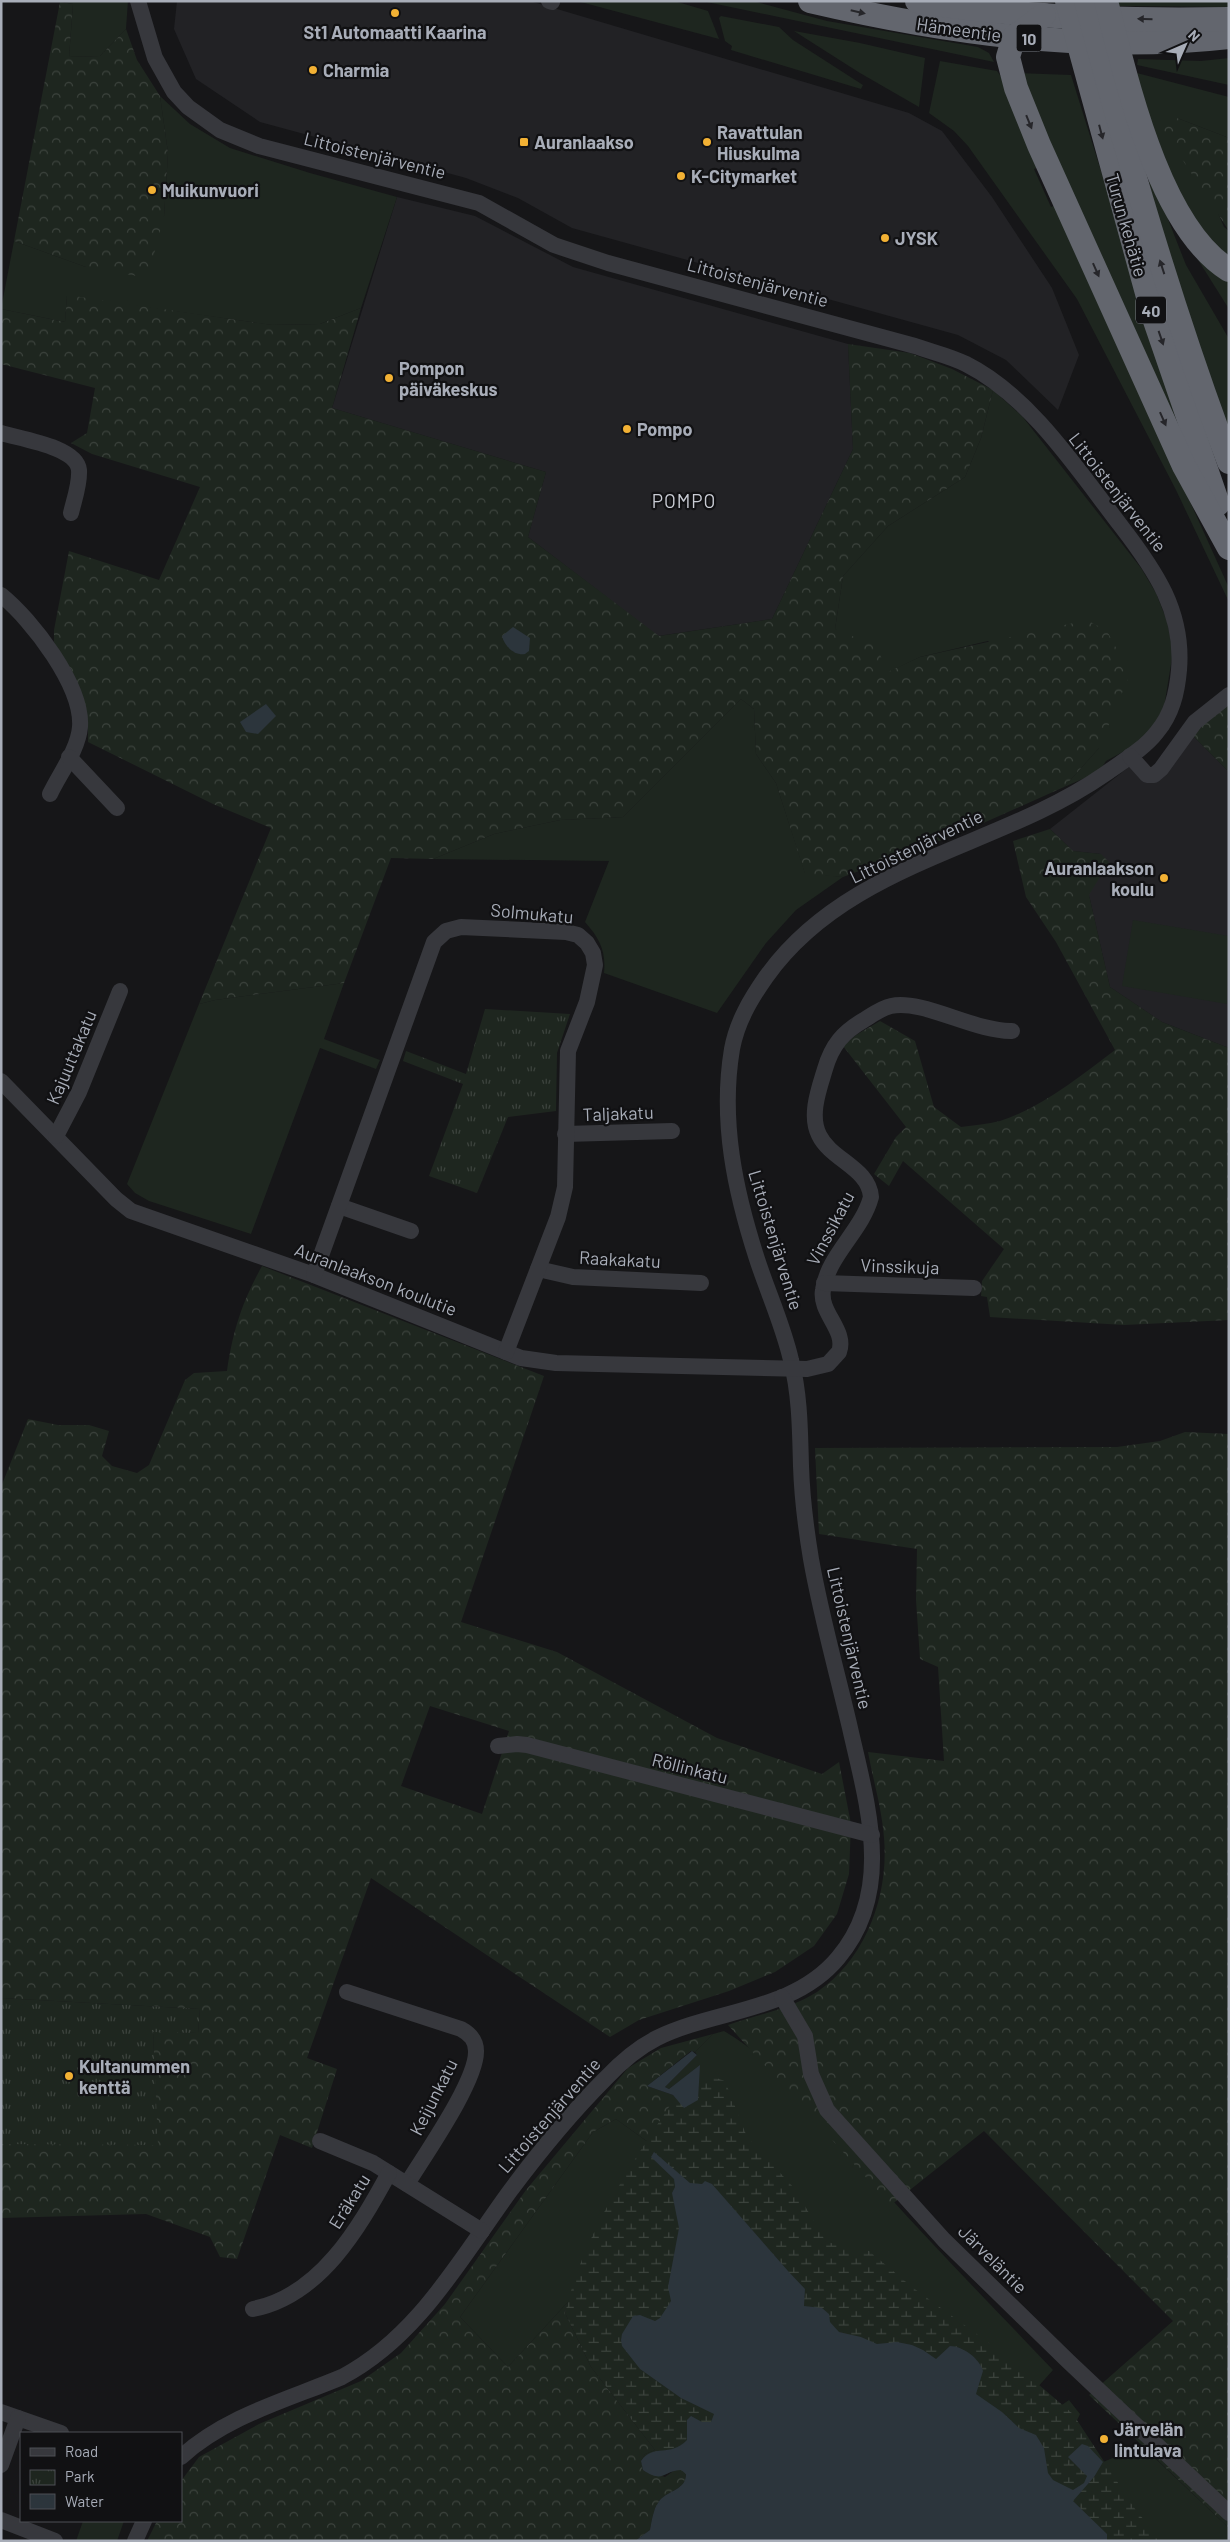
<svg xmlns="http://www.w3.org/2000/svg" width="1230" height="2542" font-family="Barlow,sans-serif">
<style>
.built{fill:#222225}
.green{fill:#1e261f}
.forest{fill:url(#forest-crowns);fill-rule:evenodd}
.wetland{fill:url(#wetland-marsh)}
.park{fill:url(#park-tufts)}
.water{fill:#2c353c}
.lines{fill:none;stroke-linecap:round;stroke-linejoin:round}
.minor{stroke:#37383d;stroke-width:16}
.highway{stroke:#63666e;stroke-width:24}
.oneway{fill:#26262a}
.poi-dot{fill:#f2b134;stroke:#111113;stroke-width:2}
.labels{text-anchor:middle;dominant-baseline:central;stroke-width:4.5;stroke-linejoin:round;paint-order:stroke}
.shield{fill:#111113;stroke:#7b7e86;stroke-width:1}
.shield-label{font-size:16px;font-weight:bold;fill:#a8adb8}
.street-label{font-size:18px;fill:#a8adb8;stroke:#111113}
.poi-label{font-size:18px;font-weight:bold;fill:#a8adb8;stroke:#111113;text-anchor:start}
.neighbourhood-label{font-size:19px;letter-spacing:1px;fill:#c9ccd4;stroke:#111113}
</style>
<defs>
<pattern id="forest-crowns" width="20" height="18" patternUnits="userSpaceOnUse" patternTransform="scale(1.25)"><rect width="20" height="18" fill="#1e261f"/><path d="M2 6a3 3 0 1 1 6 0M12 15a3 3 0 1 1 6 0" fill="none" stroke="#3c433d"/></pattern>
<pattern id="wetland-marsh" width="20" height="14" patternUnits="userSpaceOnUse" patternTransform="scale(1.25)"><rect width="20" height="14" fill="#1e261f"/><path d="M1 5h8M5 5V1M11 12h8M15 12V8" fill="none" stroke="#3c433d"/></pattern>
<pattern id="park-tufts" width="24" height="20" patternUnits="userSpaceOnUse" patternTransform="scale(1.25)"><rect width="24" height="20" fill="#1e261f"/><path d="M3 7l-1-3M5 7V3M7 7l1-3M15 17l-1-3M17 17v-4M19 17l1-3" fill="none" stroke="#3c433d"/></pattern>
</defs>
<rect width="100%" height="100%" fill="#161618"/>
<g class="built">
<path d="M 177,1 L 530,1 L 909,113 L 942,131 L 992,197 L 1052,288 L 1079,355 L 1058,410 L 1006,360 L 958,335 L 572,228 L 518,198 L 466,178 L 260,122 L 196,79 L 174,29 Z"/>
<path d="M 397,197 L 475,216 L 573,267 L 848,344 L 853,449 L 772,619 L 658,636 L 528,537 L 546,472 L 332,408 Z"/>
<path d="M 1193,736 L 1229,772 L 1229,1048 L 1162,1022 L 1110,987 L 1089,895 L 1101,854 L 1073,851 L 1050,829 L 1130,766 L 1146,781 Z"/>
</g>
<g class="green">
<path d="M 128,1 L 126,29 L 100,56 L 69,57 L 73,4 L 60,1 Z"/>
<path d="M 577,1 L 674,1 L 708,11 L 719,39 Z"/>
<path d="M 702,1 L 753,1 L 827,21 L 978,47 L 989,53 L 994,62 Z"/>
<path d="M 1115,1 L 1229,1 L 1229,7 L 1116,6 Z"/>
<path d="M 721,16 L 779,27 L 793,40 L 863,85 L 861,89 L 731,50 L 732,46 L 725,41 L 719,18 Z"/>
<path d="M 794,31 L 860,43 L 925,58 L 919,107 L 860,73 Z"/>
<path d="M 1229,58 L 1229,85 L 1137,65 L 1138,59 L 1201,61 Z"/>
<path d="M 940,61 L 997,71 L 1007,85 L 1039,167 L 1034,169 L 1051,207 L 1056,205 L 1229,588 L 1229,602 L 1176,490 L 1077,299 L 968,146 L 954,131 L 929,113 Z"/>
<path d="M 1133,72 L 1229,97 L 1229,138 L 1177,118 L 1224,227 L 1229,231 L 1229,260 C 1221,253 1213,246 1206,238 C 1171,196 1152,124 1133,72 Z"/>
<path d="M 1017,73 L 1071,75 L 1193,465 Z"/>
<path d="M 160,96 L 190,124 L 230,148 L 310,173 L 397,197 L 361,308 L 320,324 L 272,325 L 67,296 L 65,322 L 1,309 L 14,241 L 86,267 L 164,216 L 168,153 Z"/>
<path d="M 1151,176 L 1186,265 L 1229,339 L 1229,434 L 1162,234 L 1148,178 Z"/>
<path d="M 1190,247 L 1229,277 L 1229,309 Z"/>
<path d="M 993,390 L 1022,416 L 1141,568 L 1156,593 L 1167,621 L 1173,652 L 1164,707 L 1150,732 L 1130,748 L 1106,761 L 1099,772 L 1064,787 L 1099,748 L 988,641 L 920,657 L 887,673 L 835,629 L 843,576 L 888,526 L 965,477 L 981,438 Z"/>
<path d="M 741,699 L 754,709 L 756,754 L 776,783 L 805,873 L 843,877 L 796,910 L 766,943 L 717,1013 L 604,973 C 606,951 600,939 585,922 L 609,861 L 433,859 L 494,834 L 560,820 L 623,817 Z"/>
<path d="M 1133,920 L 1229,936 L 1227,1004 L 1122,986 Z"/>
<path d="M 344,983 L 324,1039 L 380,1060 L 376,1069 L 320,1048 L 251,1234 L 149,1201 L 135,1193 L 127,1184 L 199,1004 L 215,1000 Z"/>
<path d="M 724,2031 C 789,2069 835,2137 884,2191 C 939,2252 997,2311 1053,2370 L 1036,2389 L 1056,2409 L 1069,2400 L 1080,2414 L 1056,2466 L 947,2349 L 687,2120 L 700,2066 L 669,2089 L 665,2087 L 697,2055 L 695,2052 L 713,2034 Z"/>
<path d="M 616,2119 L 648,2142 L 580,2289 L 508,2367 L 460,2317 L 593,2132 Z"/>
<path d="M 1142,2446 L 1229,2528 L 1229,2541 L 1107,2541 L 1103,2462 Z"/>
<path d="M 83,2521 L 124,2521 L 117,2541 L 76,2541 Z"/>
</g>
<g class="forest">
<path d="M 60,2 L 73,4 L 69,57 L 100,56 L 126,29 L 137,60 L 160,96 L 168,153 L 164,216 L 148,278 L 86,267 L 14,241 Z"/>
<path d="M 1169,118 L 1177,118 L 1229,138 L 1229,231 L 1165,133 L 1163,124 Z"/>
<path d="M 67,295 L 272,325 L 320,324 L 361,308 L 332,408 L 546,472 L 528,537 L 659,636 L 772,619 L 853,449 L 848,344 L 910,353 L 952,369 L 993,390 L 981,438 L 965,477 L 888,526 L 843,576 L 835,629 L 876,646 L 888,672 L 920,657 L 1087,620 L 1107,631 L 1130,674 L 1099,748 L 1064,787 L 961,833 L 843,877 L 805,874 L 776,783 L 756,754 L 754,709 L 741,699 L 623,817 L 560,820 L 494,834 L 433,859 L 391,858 L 344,983 L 215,1000 L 199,1004 L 271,828 L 213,804 L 88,742 L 88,725 L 54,642 L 54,630 L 69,551 L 159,580 L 200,487 L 92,454 L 71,443 L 87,433 L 95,388 L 1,364 L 1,309 L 65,322 Z"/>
<path d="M 1229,704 L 1229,772 L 1193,736 L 1203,725 Z"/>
<path d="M 1050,829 L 1073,851 L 1101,854 L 1109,862 L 1089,895 L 1110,987 L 1162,1022 L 1229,1048 L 1229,1320 L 1124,1325 L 990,1317 L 987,1297 L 981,1296 L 982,1281 L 1004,1249 L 903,1161 L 889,1186 L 874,1174 L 896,1137 L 906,1127 L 843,1046 L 856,1035 L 880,1021 L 915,1041 L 934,1107 L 961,1127 C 974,1125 988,1124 1000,1121 C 1043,1107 1079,1077 1115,1050 L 1056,942 L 1026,897 L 1013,841 Z"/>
<path d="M 262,1266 L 544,1376 L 461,1622 L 557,1652 L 717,1738 L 822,1774 L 839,1762 L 851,1824 L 849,1874 L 837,1914 L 814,1946 L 775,1972 L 729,1991 L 639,2020 L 610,2037 L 371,1878 L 307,2058 L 337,2069 L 312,2148 L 280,2135 L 237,2259 L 220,2257 L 210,2237 L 146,2214 L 1,2218 L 1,2144 L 157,2144 L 153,2031 L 198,2033 L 200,2009 L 1,1998 L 1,1487 L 28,1419 L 58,1425 L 89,1425 L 109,1431 L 102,1456 L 112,1466 L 137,1473 L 149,1465 L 185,1380 L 194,1373 L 227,1371 C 233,1330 242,1302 262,1266 ZM 430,1706 L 509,1731 L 482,1814 L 401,1786 Z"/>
<path d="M 1185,1432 L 1229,1434 L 1229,2528 L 1089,2395 L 1173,2321 L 984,2131 L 891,2205 L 728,2025 C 757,2015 792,2008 817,1992 C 866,1959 889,1895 884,1838 C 882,1809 873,1780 868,1752 L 944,1761 L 938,1667 L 920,1659 L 916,1600 L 917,1549 L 819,1534 L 815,1448 L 1117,1447 L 1160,1441 Z"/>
<path d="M 713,2034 L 695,2052 L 691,2051 L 647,2086 L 673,2095 L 679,2101 L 648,2142 L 616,2119 L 593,2132 L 460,2317 L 508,2367 L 568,2302 L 565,2313 L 591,2367 L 655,2450 L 645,2454 L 641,2461 L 643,2470 L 665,2477 L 675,2470 L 681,2470 L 686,2474 C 686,2490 669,2490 660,2500 C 653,2509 652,2520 650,2530 L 635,2541 L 147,2541 L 157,2521 L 181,2521 L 181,2481 L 199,2457 L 259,2424 L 361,2381 L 401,2353 L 445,2304 L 526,2190 L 628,2068 L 661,2048 Z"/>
</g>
<path class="wetland" d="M 693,2070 L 725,2081 L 747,2137 L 795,2189 L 826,2242 L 869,2251 L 912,2287 L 996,2348 L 1073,2414 L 1137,2512 L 1163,2541 L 635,2541 L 650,2530 C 652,2520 653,2509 660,2500 C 669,2490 686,2490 686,2474 L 681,2470 C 662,2471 664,2484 643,2470 L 641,2461 L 645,2454 L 655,2450 L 591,2367 L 565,2313 C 586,2223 644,2147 693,2070 Z"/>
<g class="park">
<path d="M 485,1009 L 570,1014 L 557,1053 L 556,1111 L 508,1117 L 477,1193 L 429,1176 L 463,1084 L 403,1061 L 406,1051 L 466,1074 Z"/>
<path d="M 1,1998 L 200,2009 L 198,2033 L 153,2032 L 158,2145 L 1,2144 Z"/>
</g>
<g class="water">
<path d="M 513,627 L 530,638 L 529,651 L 525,654 C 515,656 504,646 502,636 Z"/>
<path d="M 266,704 L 276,716 L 258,734 L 246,732 L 240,722 Z"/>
<path d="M 692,2051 L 697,2055 L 665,2087 L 669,2089 L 700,2065 L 698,2100 L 684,2108 L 673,2095 L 647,2086 Z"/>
<path d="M 654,2152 L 690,2183 L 702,2184 L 705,2181 L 712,2184 L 788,2271 L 805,2289 L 804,2306 L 822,2308 L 829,2314 L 830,2322 L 839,2332 L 861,2337 L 877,2344 L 897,2342 L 912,2345 L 923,2350 L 936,2359 L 950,2346 C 963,2346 980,2359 983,2371 L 976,2394 L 1002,2412 L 1019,2428 L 1036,2435 L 1044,2448 L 1048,2473 L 1053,2480 L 1073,2490 L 1084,2483 L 1087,2476 L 1068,2457 L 1082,2444 L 1088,2446 L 1103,2462 L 1094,2477 L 1073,2501 L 1107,2534 L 1107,2541 L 635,2541 L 650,2530 C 652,2520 653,2509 660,2500 C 669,2490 686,2490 686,2474 L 681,2470 C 662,2471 664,2484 643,2470 L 641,2461 C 653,2443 670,2458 687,2440 L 687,2420 L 691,2416 L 702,2422 L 711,2422 L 714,2414 L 681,2398 L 640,2369 L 622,2346 L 621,2340 L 622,2334 L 633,2316 L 640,2315 L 655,2321 L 660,2318 L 671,2301 L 668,2287 L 679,2228 L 672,2193 L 675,2187 L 674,2179 L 651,2157 Z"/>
</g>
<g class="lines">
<g class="minor">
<path d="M 138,1 L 155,58 L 174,92 L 188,107 L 220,130 L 259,146 L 479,203 L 554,245 L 608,263 L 915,346 C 932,352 950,356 966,364 C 1030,396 1078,470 1121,526 C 1155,570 1184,612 1179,670 C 1177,693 1172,714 1157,732 C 1144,749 1123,761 1105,774 C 997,849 848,862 766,977 C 750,1000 737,1022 732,1049 C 720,1121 735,1191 757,1259 C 768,1293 783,1325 791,1360 C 800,1395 800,1431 801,1466 C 802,1497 806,1529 811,1559 C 821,1616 837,1672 850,1728 C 867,1804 895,1891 838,1958 C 793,2012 716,2009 657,2038 C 637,2048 620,2063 605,2079 C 571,2113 539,2152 510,2191 C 461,2258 418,2337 342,2377 C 287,2400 226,2416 181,2457"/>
<path d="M 549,1 L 552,2"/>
<path d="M 1,433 C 21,439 77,447 79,470 C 80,484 74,500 71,513"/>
<path d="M 1,595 C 32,620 83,686 80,727 C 78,750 60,773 50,794"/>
<path d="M 1130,756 L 1147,775 L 1154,775 L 1161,769 L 1195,722 L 1229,695"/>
<path d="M 69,757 L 117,808"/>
<path d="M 1,1081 L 116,1199 L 131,1211 L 314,1275 L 521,1358 L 556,1363 L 807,1369 L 828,1364 L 839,1352 C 847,1330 819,1313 823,1290 C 828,1255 862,1231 871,1197 C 869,1168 831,1160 819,1135 C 809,1115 819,1089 825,1069 C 832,1045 843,1032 864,1020 C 872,1015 881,1008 891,1006 C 923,999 975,1032 1012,1031"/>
<path d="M 565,1134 L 672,1131"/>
<path d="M 56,1136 L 79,1092 L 120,991"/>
<path d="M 339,1206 L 411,1231"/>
<path d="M 538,1269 L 573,1277 L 701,1283"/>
<path d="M 314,1275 L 434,942 L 446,931 L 461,927 L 566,932 L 578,935 L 587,943 L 593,953 L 595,965 L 587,1002 L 568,1051 L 565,1187 L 558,1217 L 506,1352"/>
<path d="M 824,1283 L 974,1288"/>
<path d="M 498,1746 L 517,1744 L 527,1745 L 872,1835"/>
<path d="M 347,1992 L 461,2029 C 470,2034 476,2040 476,2051 C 477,2081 424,2156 407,2184"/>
<path d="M 782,1997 L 805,2036 L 811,2074 L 827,2110 L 944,2240 L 1068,2361 L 1229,2513"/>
<path d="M 320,2141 L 373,2163 L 482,2231"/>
<path d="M 253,2309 C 320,2296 359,2228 389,2173"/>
<path d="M 1,2412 L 61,2433"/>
<path d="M 1,2465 L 18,2418"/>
<path d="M 1,2520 L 55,2541"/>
<path d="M 135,2541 L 144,2521"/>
</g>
<g class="highway">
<path d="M 810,1 C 947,33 1088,53 1229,37"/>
<path d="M 917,1 C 1020,18 1125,21 1229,19"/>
<path d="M 1067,1 L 1153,315 L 1218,504"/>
<path d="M 1086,1 C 1127,157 1172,311 1229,462"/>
<path d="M 1106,1 C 1126,77 1158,226 1229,270"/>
<path d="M 1044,15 L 1014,37 L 1008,57 L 1016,88 L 1039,145 L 1184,466 L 1229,548"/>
</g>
</g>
<defs><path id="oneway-solid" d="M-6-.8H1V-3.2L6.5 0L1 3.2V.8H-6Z" transform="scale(1.25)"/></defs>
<g class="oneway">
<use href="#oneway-solid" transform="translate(858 12) rotate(13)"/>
<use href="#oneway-solid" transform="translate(1145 19) rotate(-179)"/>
<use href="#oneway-solid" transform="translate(1029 122) rotate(68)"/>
<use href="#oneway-solid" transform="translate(1101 132) rotate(75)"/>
<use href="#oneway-solid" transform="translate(1162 267) rotate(-108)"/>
<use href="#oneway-solid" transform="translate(1096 270) rotate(66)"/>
<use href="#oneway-solid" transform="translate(1161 338) rotate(71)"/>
<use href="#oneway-solid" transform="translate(1163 419) rotate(66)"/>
</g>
<g class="poi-dot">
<circle cx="395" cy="13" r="5"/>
<circle cx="313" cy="70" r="5"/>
<rect x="519" y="137" width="10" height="10" rx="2.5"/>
<circle cx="707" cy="142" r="5"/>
<circle cx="681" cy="176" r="5"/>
<circle cx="152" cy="190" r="5"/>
<circle cx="885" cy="238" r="5"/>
<circle cx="389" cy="378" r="5"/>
<circle cx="627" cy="429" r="5"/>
<circle cx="1164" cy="878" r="5"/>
<circle cx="69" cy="2076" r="5"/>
<circle cx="1104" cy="2439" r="5"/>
</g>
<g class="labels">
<g class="shield">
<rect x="1016.5" y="24.5" width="25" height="27" rx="4"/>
<rect x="1136" y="296.5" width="30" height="27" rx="4"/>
</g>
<g class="shield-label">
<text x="1029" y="38">10</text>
<text x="1151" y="310">40</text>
</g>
<g class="street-label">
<text transform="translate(959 29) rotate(8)">Hämeentie</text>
<text transform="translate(375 155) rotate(14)">Littoistenjärventie</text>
<text transform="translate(1127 225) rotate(74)">Turun kehätie</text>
<text transform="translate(758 282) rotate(15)">Littoistenjärventie</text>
<text transform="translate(1118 492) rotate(52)">Littoistenjärventie</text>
<text transform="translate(916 846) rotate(-26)">Littoistenjärventie</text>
<text transform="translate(532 913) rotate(5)">Solmukatu</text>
<text transform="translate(71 1057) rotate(-67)">Kajuuttakatu</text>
<text transform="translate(618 1113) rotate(-2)">Taljakatu</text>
<text transform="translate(830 1228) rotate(-62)">Vinssikatu</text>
<text transform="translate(776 1240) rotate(73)">Littoistenjärventie</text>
<text transform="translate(620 1259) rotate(3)">Raakakatu</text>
<text transform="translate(900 1266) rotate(2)">Vinssikuja</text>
<text transform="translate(376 1279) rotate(21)">Auranlaakson koulutie</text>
<text transform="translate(850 1638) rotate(77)">Littoistenjärventie</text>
<text transform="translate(690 1768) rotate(14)">Röllinkatu</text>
<text transform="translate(433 2097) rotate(-63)">Keijunkatu</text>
<text transform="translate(549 2115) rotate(-49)">Littoistenjärventie</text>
<text transform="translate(349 2201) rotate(-58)">Eräkatu</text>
<text transform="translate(993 2259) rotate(45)">Järveläntie</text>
</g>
<g class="poi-label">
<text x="395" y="32" text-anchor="middle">St1 Automaatti Kaarina</text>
<text x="323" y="70">Charmia</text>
<text x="717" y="132">Ravattulan<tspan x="717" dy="21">Hiuskulma</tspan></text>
<text x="534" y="142">Auranlaakso</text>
<text x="691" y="176">K-Citymarket</text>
<text x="162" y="190">Muikunvuori</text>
<text x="895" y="238">JYSK</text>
<text x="399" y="368">Pompon<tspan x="399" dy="21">päiväkeskus</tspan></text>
<text x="637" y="429">Pompo</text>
<text x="1154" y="868" text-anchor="end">Auranlaakson<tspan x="1154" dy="21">koulu</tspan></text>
<text x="79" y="2066">Kultanummen<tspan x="79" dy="21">kenttä</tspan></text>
<text x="1114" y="2429">Järvelän<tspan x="1114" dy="21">lintulava</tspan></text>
</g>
<g class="neighbourhood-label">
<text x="684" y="500">POMPO</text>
</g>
</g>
<rect width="1230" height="2542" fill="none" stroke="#a8adb8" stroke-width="5"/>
<rect x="20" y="2432" width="162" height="90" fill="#111113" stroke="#4d4f55"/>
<rect x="30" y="2448" width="25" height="8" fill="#37383d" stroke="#4d4f55"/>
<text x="65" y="2457" font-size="15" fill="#a8adb8">Road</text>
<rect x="30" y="2470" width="25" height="15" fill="url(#park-tufts)" stroke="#4d4f55"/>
<text x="65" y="2482" font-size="15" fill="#a8adb8">Park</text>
<rect x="30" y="2494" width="25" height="15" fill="#2c353c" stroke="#4d4f55"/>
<text x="65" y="2507" font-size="15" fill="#a8adb8">Water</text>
<g transform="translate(1185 45) rotate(45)" stroke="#111113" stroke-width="4" paint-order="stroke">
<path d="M0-4L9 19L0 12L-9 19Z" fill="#a8adb8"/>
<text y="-8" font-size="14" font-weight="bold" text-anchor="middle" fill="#a8adb8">N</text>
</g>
</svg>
